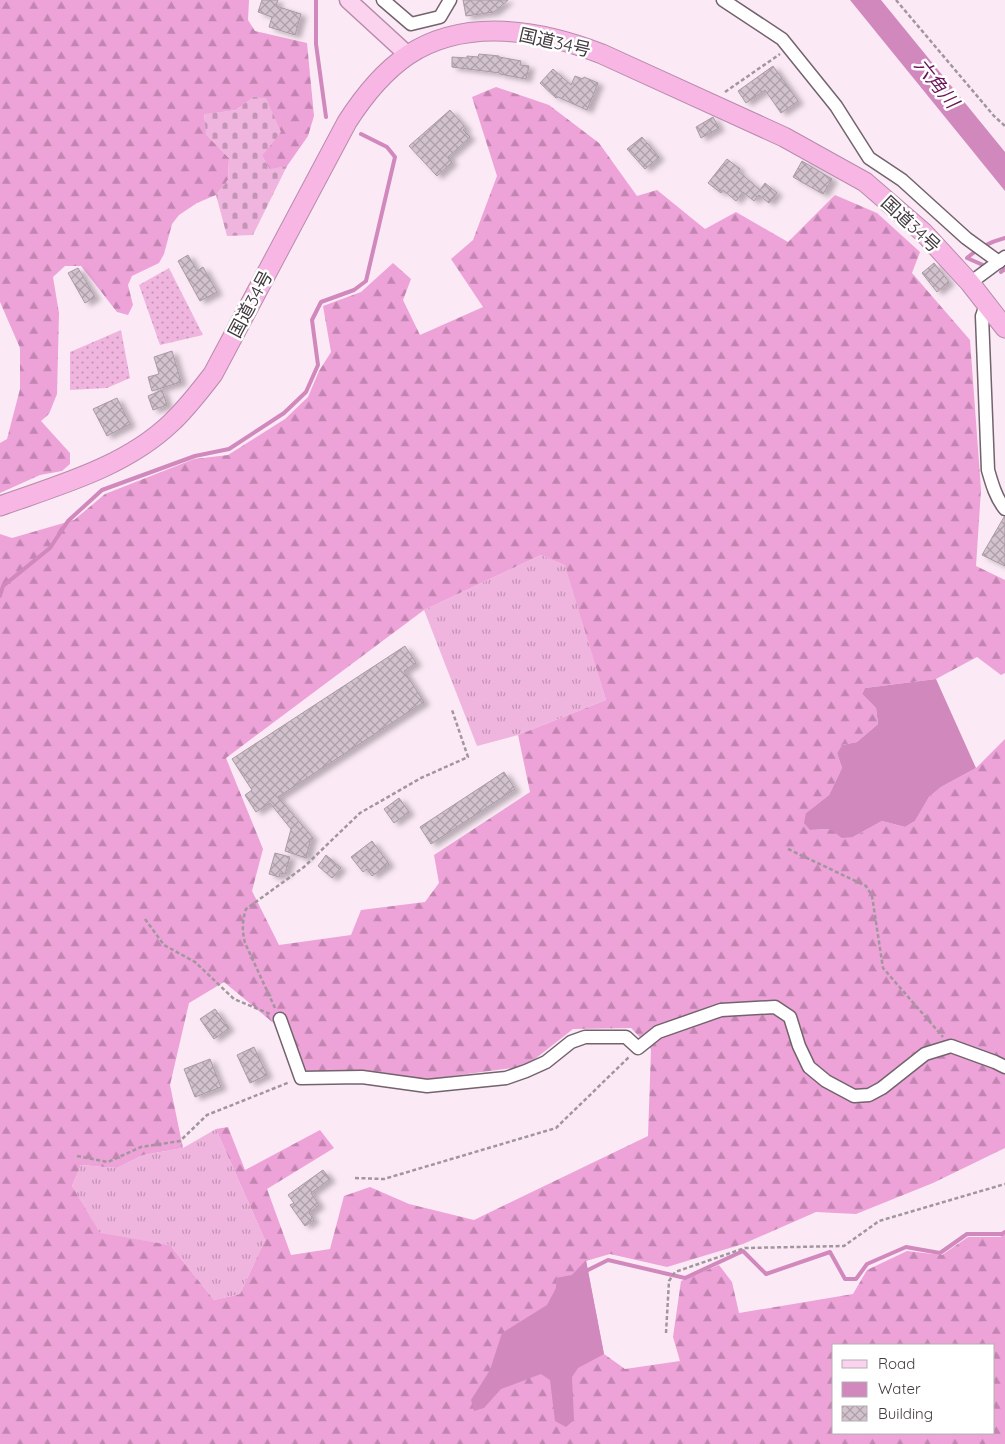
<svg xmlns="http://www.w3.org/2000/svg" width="1005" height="1444" font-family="Quicksand,'Noto Sans JP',sans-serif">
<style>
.grass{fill:url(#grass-tufts)}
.forest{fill:url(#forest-firs);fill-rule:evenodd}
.cemetery{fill:url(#cemetery-stones)}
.garden{fill:url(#garden-dots)}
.water{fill:#d188bd}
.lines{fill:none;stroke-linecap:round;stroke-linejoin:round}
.stream{stroke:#d188bd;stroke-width:4}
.building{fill:url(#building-cross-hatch);stroke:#a99aa4;filter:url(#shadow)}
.minor-casing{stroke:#72636d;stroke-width:15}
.major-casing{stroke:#b88bab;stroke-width:19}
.highway-casing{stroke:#b88bab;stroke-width:21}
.path{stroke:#a2969e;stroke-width:2.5;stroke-dasharray:4 2.5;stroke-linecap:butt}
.minor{stroke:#fff;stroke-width:12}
.major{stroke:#fbd3ef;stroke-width:16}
.highway{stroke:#f8b6e5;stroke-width:19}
.labels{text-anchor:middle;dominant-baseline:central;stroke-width:5;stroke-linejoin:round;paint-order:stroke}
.street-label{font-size:18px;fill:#413a3f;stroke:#fff}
.water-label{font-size:19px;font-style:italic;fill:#6a1359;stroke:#fff}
</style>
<defs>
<pattern id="grass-tufts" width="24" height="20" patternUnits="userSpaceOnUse" patternTransform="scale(1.25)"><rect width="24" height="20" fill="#efb5de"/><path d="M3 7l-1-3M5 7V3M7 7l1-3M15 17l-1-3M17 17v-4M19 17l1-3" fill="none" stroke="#c394b5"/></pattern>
<pattern id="forest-firs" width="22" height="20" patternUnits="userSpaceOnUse" patternTransform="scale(1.25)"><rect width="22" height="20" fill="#eda2d8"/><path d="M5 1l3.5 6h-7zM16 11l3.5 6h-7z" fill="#c285b1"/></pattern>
<pattern id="cemetery-stones" width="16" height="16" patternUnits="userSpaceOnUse" patternTransform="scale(1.25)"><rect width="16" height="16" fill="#efb5de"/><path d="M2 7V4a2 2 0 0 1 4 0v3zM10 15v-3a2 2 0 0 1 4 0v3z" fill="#c394b5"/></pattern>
<pattern id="garden-dots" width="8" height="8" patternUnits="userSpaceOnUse" patternTransform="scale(1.25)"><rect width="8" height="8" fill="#efb5de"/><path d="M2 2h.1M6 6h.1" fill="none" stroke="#c394b5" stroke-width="1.8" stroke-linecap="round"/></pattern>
<pattern id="building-cross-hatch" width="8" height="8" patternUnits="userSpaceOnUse" patternTransform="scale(1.25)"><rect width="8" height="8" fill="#d2c2cd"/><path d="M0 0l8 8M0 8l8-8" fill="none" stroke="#ac9fa8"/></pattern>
<filter id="shadow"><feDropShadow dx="5.5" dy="3" stdDeviation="2.5" flood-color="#0004"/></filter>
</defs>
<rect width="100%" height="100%" fill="#fbeaf5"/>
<g class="grass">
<path d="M 541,555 L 566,565 L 606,700 L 518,735 L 477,746 L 424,610 Z"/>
<path d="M 216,1129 L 265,1240 L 240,1294 L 214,1300 L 170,1245 L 100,1234 L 72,1186 L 81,1165 L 117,1168 L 143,1155 L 183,1148 Z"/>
</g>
<g class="forest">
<path d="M 0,0 L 249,0 L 248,20 L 255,31 L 307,43 L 314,116 L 308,136 L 287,166 L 270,170 L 262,156 L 253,98 L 236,110 L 204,115 L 207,135 L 229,158 L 228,180 L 216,195 L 197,203 L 179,215 L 172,224 L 164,254 L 159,263 L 132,276 L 128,285 L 133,305 L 128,315 L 117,312 L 81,266 L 65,266 L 53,277 L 59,313 L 57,394 L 49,414 L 41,421 L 70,453 L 70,464 L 62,471 L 40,475 L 0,493 L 0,443 L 7,439 L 20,389 L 20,348 L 0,302 Z"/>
<path d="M 496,87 L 549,105 L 599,143 L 637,196 L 657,190 L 705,229 L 736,212 L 788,242 L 835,195 L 877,213 L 920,252 L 912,273 L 970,340 L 981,490 L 976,566 L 1005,580 L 1005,673 L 1001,675 L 977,657 L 936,679 L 865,688 L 862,694 L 876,708 L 878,724 L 857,742 L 842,745 L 837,753 L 842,768 L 829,795 L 806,813 L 810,830 L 830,829 L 853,837 L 882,821 L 905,827 L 915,821 L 929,797 L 941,787 L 976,768 L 1005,739 L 1005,1148 L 933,1183 L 856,1214 L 816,1212 L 743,1244 L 667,1267 L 610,1254 L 586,1261 L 604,1354 L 625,1369 L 680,1361 L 673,1337 L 681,1281 L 719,1265 L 732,1282 L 739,1313 L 853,1294 L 867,1270 L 907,1251 L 942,1255 L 968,1237 L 1000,1237 L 1005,1234 L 1005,1444 L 0,1444 L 0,534 L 12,538 L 74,520 L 105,494 L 194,459 L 228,455 L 285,419 L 308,397 L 319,371 L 331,352 L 323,306 L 361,292 L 393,263 L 411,279 L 403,300 L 420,335 L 483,307 L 451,259 L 473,240 L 497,176 L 472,97 ZM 541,555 L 565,565 L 606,700 L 518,735 L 530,792 L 434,855 L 439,883 L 425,902 L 361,910 L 351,935 L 279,945 L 252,891 L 263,849 L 226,758 L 424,610 ZM 224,982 L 277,1026 L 292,1070 L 430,1079 L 526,1066 L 573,1029 L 631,1028 L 651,1049 L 648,1136 L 474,1220 L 409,1204 L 370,1187 L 344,1196 L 330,1249 L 291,1255 L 267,1189 L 334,1148 L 320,1130 L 245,1170 L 228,1127 L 216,1129 L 265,1240 L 240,1294 L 214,1300 L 170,1245 L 100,1233 L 72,1186 L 81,1165 L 117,1168 L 143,1155 L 183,1148 L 170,1085 L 189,1003 ZM 834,1345 L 994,1345 L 994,1433 L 834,1433 Z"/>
</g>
<path class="cemetery" d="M 253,97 L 266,98 L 281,132 L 262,156 L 270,169 L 287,166 L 253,235 L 227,236 L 216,195 L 228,180 L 229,158 L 206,135 L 204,114 L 236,110 Z"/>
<g class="garden">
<path d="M 169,268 L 203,335 L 160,345 L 139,285 Z"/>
<path d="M 121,330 L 130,378 L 107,388 L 70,390 L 70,352 Z"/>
</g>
<g class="water">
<path d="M 850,0 L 881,0 L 1005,152 L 1005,191 Z"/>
<path d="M 936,679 L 976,768 L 941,787 L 929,797 L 915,821 L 905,827 L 882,821 L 853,837 L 842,838 L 830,829 L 810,830 L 804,823 L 806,813 L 829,795 L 842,768 L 837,753 L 842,745 L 857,742 L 878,724 L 876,708 L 862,694 L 865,688 Z"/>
<path d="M 586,1260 L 604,1354 L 578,1368 L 572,1377 L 574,1420 L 566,1427 L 555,1421 L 550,1380 L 541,1374 L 501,1389 L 484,1408 L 474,1411 L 471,1400 L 490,1370 L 502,1333 L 547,1305 L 556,1288 L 556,1278 L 572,1275 Z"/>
</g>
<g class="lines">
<g class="stream">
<path d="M 316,0 L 316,44 L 326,117"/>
<path d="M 983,265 L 967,258 C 978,248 990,242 1005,238"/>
<path d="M 1001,272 L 1005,269"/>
<path d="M 0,596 L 3,586 L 50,548 L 68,521 L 102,490 L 195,456 L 229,449 L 284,413 L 306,392 L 318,365 L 312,320 L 321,302 L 354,290 L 366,281 L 395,157 L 387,147 L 361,134"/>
<path d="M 588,1270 L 608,1260 L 685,1278 L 743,1251 L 766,1274 L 830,1252 L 845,1279 L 856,1279 L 867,1264 L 906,1247 L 940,1253 L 967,1234 L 1002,1234 L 1005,1232"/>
</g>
</g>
<g class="building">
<path d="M 262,0 L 278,0 L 276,6 L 301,14 L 295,35 L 269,27 L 272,17 L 258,12 Z"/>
<path d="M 463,0 L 508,0 L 494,12 L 466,16 Z"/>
<path d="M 479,54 L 499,56 L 499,57 L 521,61 L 520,65 L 529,66 L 526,79 L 500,74 L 500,73 L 452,67 L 452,57 L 467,58 L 467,56 L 478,57 Z"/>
<path d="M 773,66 L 798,101 L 781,113 L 765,90 L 746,103 L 738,91 Z"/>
<path d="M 553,69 L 571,85 L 575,76 L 583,79 L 584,77 L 598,83 L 587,110 L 558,97 L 556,98 L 540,83 Z"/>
<path d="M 450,110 L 466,128 L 463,130 L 470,137 L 448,157 L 452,162 L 437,176 L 409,146 Z"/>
<path d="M 713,117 L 719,128 L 701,138 L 696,127 Z"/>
<path d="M 642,137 L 659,157 L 645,169 L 627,149 Z"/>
<path d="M 727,159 L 740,169 L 738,171 L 760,190 L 765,183 L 777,193 L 769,203 L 759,195 L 754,201 L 743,192 L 736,201 L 723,190 L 721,193 L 708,183 Z"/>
<path d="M 802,161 L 832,179 L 823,194 L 793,177 Z"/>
<path d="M 188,255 L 197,271 L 203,267 L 217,292 L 200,301 L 178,261 Z"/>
<path d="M 934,263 L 949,282 L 937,292 L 922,273 Z"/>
<path d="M 78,268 L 95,297 L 85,303 L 68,273 Z"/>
<path d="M 172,351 L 181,382 L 152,391 L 148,377 L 159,374 L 154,357 Z"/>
<path d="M 162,390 L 167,405 L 153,410 L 148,396 Z"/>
<path d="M 117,398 L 130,424 L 107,436 L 93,409 Z"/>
<path d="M 1004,517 L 1005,517 L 1005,566 L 982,555 Z"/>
<path d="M 405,646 L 416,663 L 404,671 L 424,702 L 278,797 L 313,838 L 309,841 L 310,842 L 306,858 L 285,851 L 291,829 L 270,803 L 256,812 L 245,795 L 252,790 L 232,759 Z"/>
<path d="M 504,772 L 515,789 L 431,844 L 420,827 Z"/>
<path d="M 399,798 L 409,812 L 394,823 L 384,809 Z"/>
<path d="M 372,841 L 389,864 L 372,876 L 367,869 L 363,872 L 351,857 Z"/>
<path d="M 275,853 L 290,857 L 285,874 L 280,873 L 279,877 L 269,874 Z"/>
<path d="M 326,855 L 341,868 L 332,878 L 318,866 Z"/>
<path d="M 215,1009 L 229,1028 L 214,1039 L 200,1019 Z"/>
<path d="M 254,1047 L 267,1075 L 250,1083 L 237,1055 Z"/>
<path d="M 210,1059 L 221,1087 L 195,1097 L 184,1069 Z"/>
<path d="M 323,1170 L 330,1179 L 311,1193 L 319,1205 L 309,1213 L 314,1220 L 305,1226 L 290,1205 L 294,1203 L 288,1195 Z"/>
</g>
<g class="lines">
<defs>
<g id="minor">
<path d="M 383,0 L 411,24 L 440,17 L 450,0"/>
<path d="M 723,0 L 782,39 L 836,106 L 869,158 L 902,180 L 966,238 L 999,262"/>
<path d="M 970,283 L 1005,257"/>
<path d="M 986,305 L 982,316 L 988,470 C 992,484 996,498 1005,509"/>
<path d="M 280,1019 L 301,1078 L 362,1077 L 427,1086 L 506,1078 L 526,1071 L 546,1062 L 571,1042 L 585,1037 L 626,1037 L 638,1048 L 658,1032 L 721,1010 L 775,1007 L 790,1017 L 799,1046 L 809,1067 L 826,1081 L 854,1096 L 869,1095 L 882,1088 L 925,1054 L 951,1046 L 995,1062 L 1005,1067"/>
</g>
<path id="major" d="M 348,0 L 408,55"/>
<path id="highway" d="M 0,506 C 59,485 125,467 171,423 C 187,408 200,391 213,374 L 347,122 C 363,97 383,72 408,55 C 466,17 541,30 602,54 L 784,137 L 865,182 L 924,233 L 970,283 L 1005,328"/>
</defs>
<use href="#minor" class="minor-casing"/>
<use href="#major" class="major-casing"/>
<use href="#highway" class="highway-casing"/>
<g class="path">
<path d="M 896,0 L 994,116 L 1005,126"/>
<path d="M 725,92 L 780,54"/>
<path d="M 788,849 L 866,886 L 872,896 L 883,968 L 943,1037"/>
<path d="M 145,919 L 164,945 L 195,962 L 234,999 L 270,1014"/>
<path d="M 275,1008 L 245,943 C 242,931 242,921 246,909 L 304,867 L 360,813 L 421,778 L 468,757 L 452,710"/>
<path d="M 77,1156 L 108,1162 L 141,1147 L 180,1141 L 207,1115 L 290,1082"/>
<path d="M 355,1178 L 384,1179 L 556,1128 L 630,1056"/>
<path d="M 666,1333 L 669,1281 L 675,1272 L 745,1248 L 844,1246 L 879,1221 L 1005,1184"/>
</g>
<use href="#minor" class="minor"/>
<use href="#major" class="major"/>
<use href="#highway" class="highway"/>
</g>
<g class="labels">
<g class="street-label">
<text transform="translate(555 42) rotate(13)">国道34号</text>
<text transform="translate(911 224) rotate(43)">国道34号</text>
<text transform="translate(250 304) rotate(-62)">国道34号</text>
</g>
<g class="water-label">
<text transform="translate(937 83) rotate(51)">六角川</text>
</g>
</g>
<rect x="832" y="1344" width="162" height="90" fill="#ffffff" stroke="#b3b0b2"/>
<rect x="842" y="1360" width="25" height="8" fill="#fbd3ef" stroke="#b3b0b2"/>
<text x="878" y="1369" font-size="15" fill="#413a3f">Road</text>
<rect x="842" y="1382" width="25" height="15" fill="#d188bd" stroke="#b3b0b2"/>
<text x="878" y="1394" font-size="15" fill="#413a3f">Water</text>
<rect x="842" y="1406" width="25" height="15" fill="url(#building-cross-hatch)" stroke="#b3b0b2"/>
<text x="878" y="1419" font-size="15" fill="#413a3f">Building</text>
</svg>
